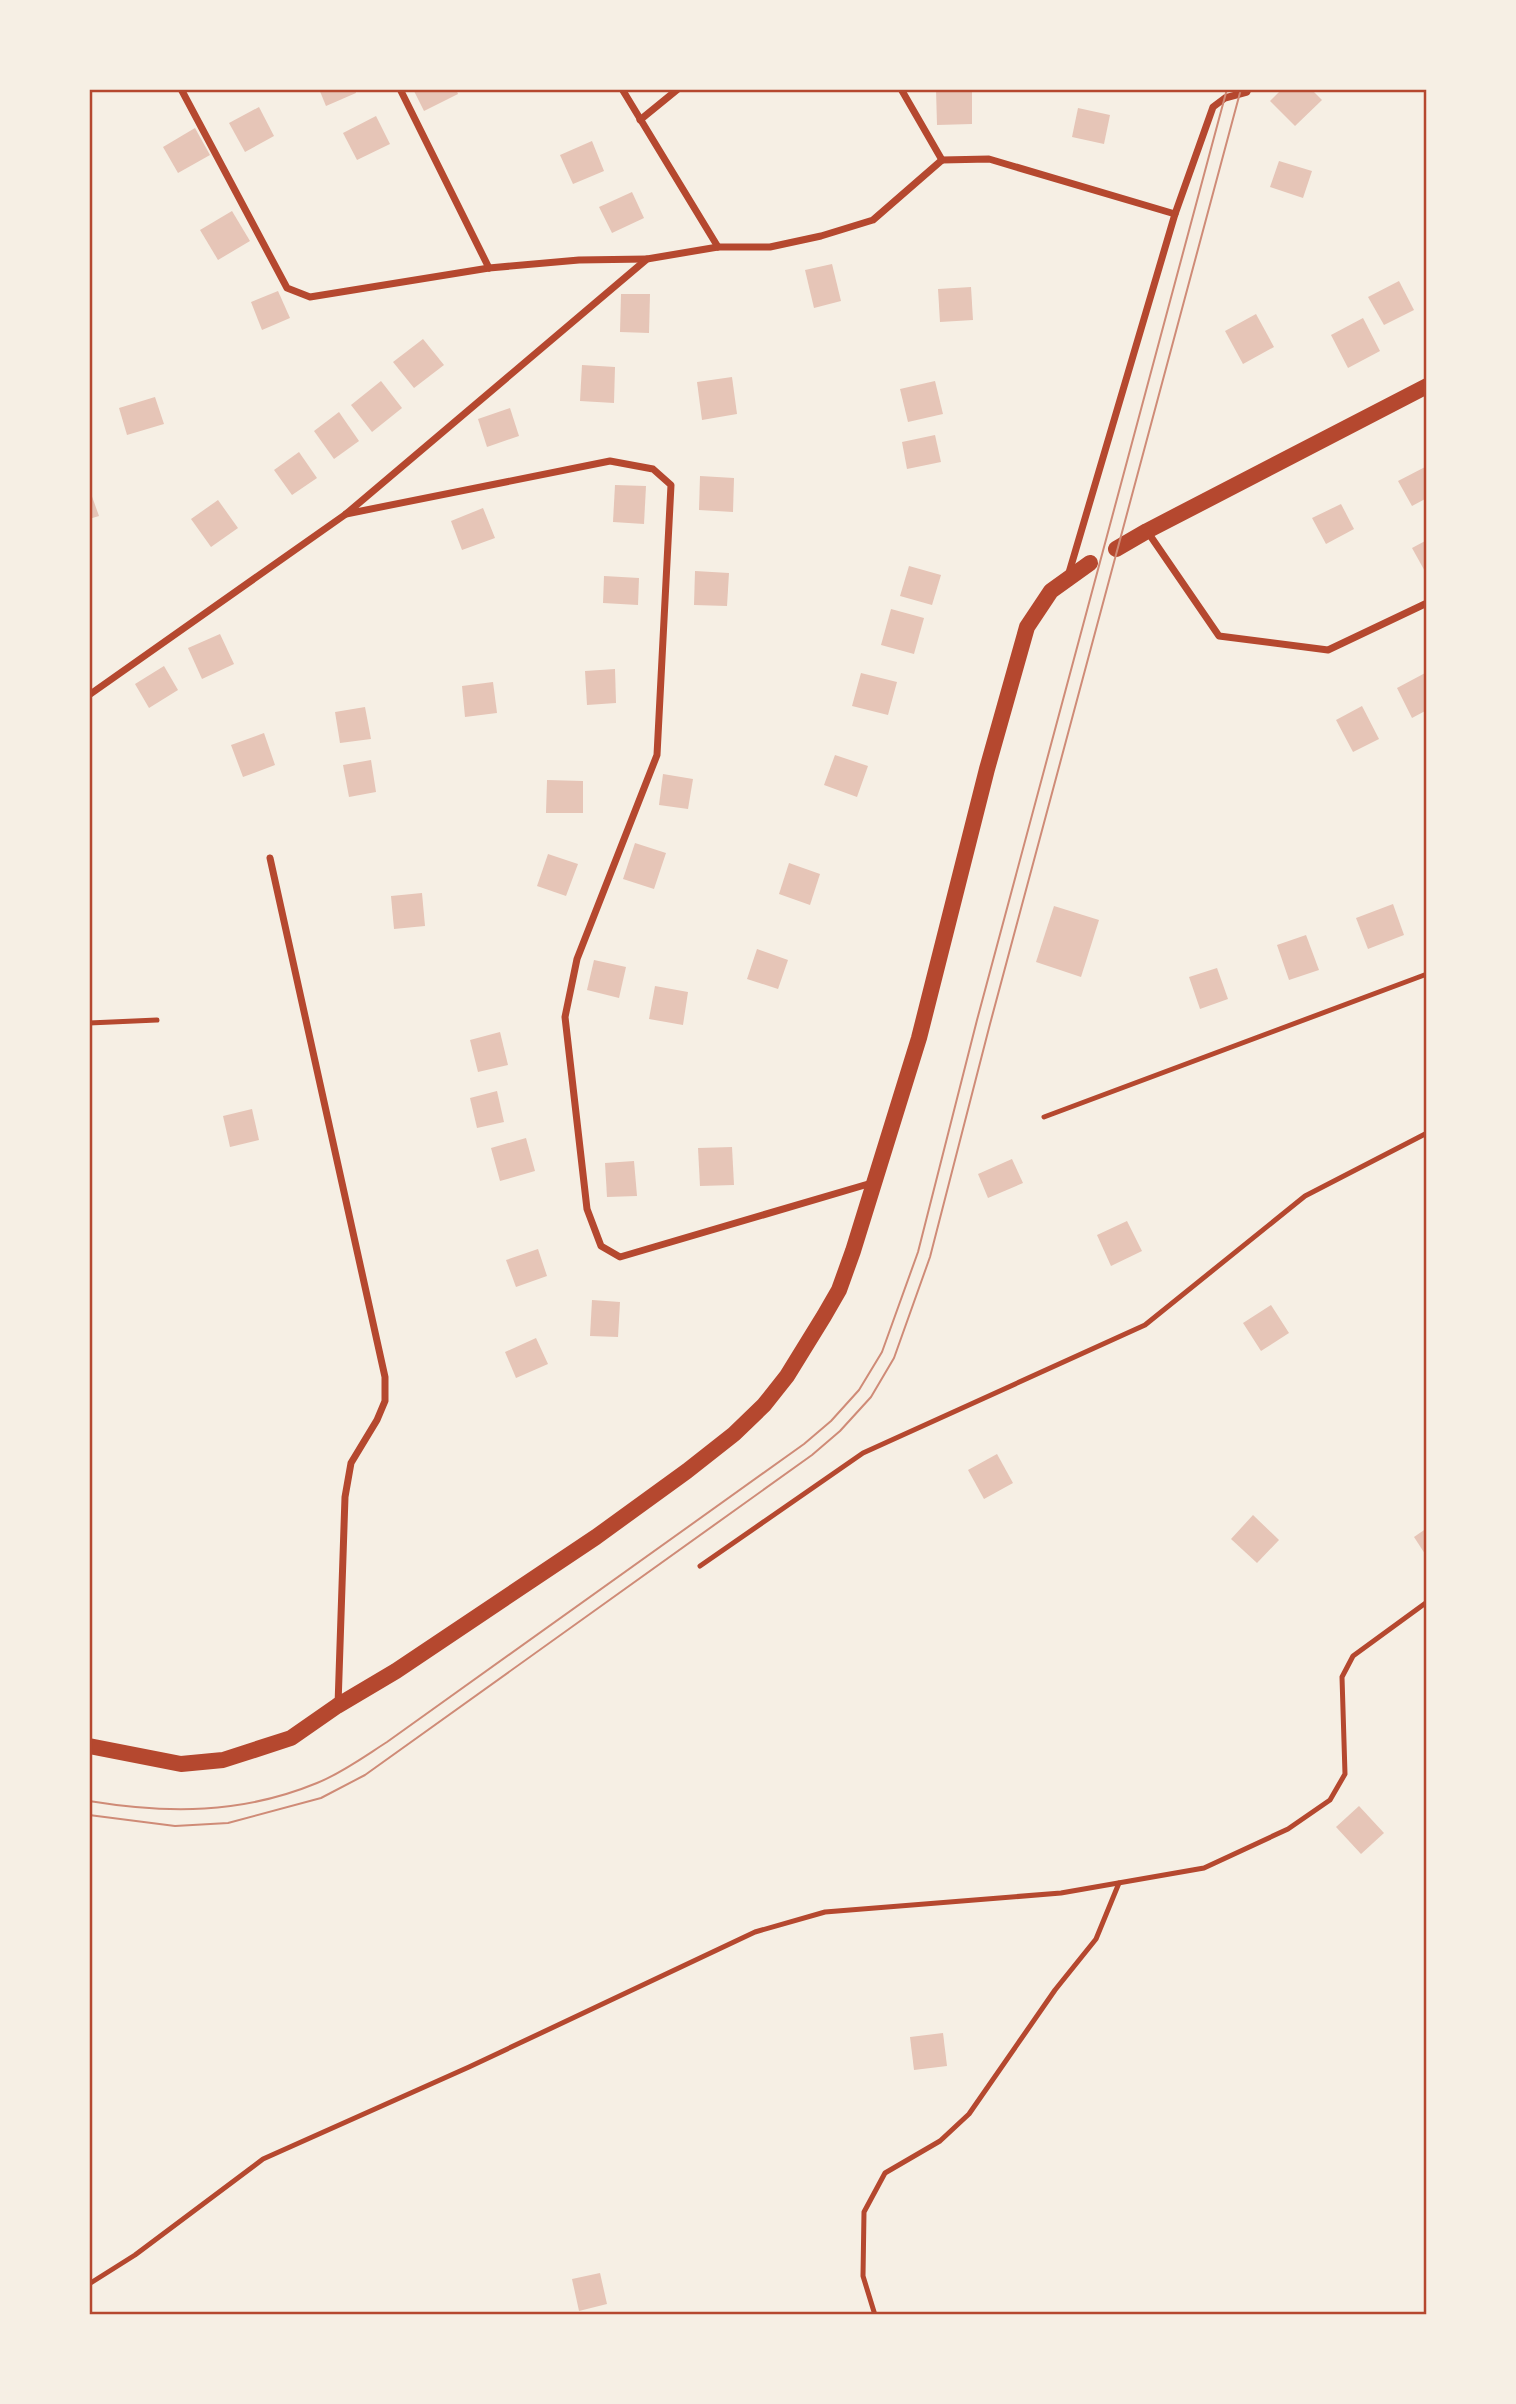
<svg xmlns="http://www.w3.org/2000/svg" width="1516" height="2404" font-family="Helvetica,sans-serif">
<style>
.building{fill:#e6c5b7}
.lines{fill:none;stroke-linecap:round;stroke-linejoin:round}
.service{stroke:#b5482f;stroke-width:5}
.minor{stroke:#b5482f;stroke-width:7}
.primary{stroke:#b5482f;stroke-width:16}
.tram{stroke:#cf8b77;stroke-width:2}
.neatline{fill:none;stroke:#b5482f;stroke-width:2.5}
</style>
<rect width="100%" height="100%" fill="#f6efe4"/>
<g class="building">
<path d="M 319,89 L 355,89 L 356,93 L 326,106 Z"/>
<path d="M 413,89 L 456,89 L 458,94 L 424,111 Z"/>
<path d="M 936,89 L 972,89 L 972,124 L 937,125 Z"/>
<path d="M 1282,89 L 1311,89 L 1322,100 L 1295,126 L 1270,101 Z"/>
<path d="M 259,107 L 274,136 L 245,152 L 229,123 Z"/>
<path d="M 1078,108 L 1110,115 L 1104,144 L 1072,137 Z"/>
<path d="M 376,116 L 390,144 L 357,160 L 343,133 Z"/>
<path d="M 195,128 L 210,155 L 178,173 L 163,147 Z"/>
<path d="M 592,141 L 604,171 L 573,184 L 560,155 Z"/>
<path d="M 1279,161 L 1312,171 L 1303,198 L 1270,187 Z"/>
<path d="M 632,192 L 644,218 L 612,233 L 599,207 Z"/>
<path d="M 232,211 L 250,241 L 218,260 L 200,230 Z"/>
<path d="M 832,264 L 841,301 L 814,308 L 805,270 Z"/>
<path d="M 1399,281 L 1414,310 L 1384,325 L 1368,297 Z"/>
<path d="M 971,287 L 973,320 L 940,322 L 938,289 Z"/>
<path d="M 278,291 L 290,318 L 262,330 L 251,302 Z"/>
<path d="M 621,294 L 650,294 L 649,333 L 620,332 Z"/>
<path d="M 1256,314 L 1274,347 L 1243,364 L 1225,331 Z"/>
<path d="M 1363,318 L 1380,351 L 1348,368 L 1331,335 Z"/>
<path d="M 423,339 L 444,365 L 414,388 L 393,362 Z"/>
<path d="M 582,365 L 615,367 L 614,403 L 580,401 Z"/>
<path d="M 732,377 L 737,414 L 702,420 L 697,382 Z"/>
<path d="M 381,381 L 402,408 L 372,432 L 351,405 Z"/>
<path d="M 935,381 L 943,414 L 908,422 L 900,389 Z"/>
<path d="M 155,397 L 164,424 L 127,435 L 119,408 Z"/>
<path d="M 510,408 L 519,436 L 487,447 L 478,419 Z"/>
<path d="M 339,412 L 359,441 L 334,459 L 314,431 Z"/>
<path d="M 935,435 L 941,462 L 907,469 L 902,442 Z"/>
<path d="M 299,452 L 317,478 L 292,495 L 274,470 Z"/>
<path d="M 1427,466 L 1427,498 L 1412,506 L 1398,481 Z"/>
<path d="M 700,476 L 734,478 L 733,512 L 699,510 Z"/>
<path d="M 615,485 L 646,486 L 644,524 L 613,522 Z"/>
<path d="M 89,488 L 99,516 L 89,519 Z"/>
<path d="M 218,500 L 238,528 L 211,547 L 191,519 Z"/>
<path d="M 1341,504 L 1354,529 L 1326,544 L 1312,518 Z"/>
<path d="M 483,508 L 495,538 L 462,550 L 451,521 Z"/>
<path d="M 1427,540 L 1427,575 L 1412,548 Z"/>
<path d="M 909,566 L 941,575 L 932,605 L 900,596 Z"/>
<path d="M 695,571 L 729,573 L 727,606 L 694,605 Z"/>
<path d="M 604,576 L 639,578 L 638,605 L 603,603 Z"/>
<path d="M 891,609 L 924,618 L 914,654 L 881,645 Z"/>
<path d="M 220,634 L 234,664 L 202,679 L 188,648 Z"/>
<path d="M 164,666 L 178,690 L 149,708 L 135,684 Z"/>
<path d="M 615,669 L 616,703 L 587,705 L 585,671 Z"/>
<path d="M 1427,672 L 1427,710 L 1412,718 L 1397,688 Z"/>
<path d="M 861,673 L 897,682 L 888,715 L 852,706 Z"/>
<path d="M 493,682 L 497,713 L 465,717 L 462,686 Z"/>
<path d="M 1362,706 L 1379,739 L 1353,752 L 1336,720 Z"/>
<path d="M 365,707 L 371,739 L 340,743 L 335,712 Z"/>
<path d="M 264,733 L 275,765 L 243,777 L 231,745 Z"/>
<path d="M 835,755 L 868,766 L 857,797 L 824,785 Z"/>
<path d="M 371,760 L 376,792 L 349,797 L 343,765 Z"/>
<path d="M 663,774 L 693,779 L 688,809 L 659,805 Z"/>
<path d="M 547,780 L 583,781 L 583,813 L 546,813 Z"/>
<path d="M 635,843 L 666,853 L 654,889 L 623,879 Z"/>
<path d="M 548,854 L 578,864 L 566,896 L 537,886 Z"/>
<path d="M 789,863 L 820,874 L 810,905 L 779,894 Z"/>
<path d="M 422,893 L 425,926 L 394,929 L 391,896 Z"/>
<path d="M 1393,904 L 1404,935 L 1368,949 L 1356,918 Z"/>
<path d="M 1054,906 L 1099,920 L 1081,977 L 1036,962 Z"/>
<path d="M 1306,935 L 1319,970 L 1289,980 L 1277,945 Z"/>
<path d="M 757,949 L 788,960 L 778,989 L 747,979 Z"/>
<path d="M 594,960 L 626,967 L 619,998 L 587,990 Z"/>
<path d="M 1217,968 L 1228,999 L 1200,1009 L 1189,977 Z"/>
<path d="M 655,986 L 688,992 L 683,1025 L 649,1019 Z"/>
<path d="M 500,1032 L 508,1065 L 478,1072 L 470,1040 Z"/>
<path d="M 497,1091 L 504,1122 L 477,1128 L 470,1098 Z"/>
<path d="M 252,1109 L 259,1140 L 230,1147 L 223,1116 Z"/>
<path d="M 526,1138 L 535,1171 L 500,1181 L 491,1148 Z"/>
<path d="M 732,1147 L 734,1185 L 700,1186 L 698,1148 Z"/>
<path d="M 1012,1159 L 1023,1183 L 988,1198 L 978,1174 Z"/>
<path d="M 634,1161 L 637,1196 L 607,1197 L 605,1163 Z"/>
<path d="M 1127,1221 L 1142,1251 L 1111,1266 L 1097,1235 Z"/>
<path d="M 538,1249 L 547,1276 L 516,1287 L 506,1260 Z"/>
<path d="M 592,1300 L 620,1302 L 618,1337 L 590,1336 Z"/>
<path d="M 1271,1305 L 1289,1333 L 1261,1351 L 1243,1323 Z"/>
<path d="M 536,1338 L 548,1364 L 516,1378 L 505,1352 Z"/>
<path d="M 997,1454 L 1013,1483 L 984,1499 L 968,1470 Z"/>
<path d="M 1253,1515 L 1279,1540 L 1257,1563 L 1231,1539 Z"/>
<path d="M 1427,1528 L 1427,1557 L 1414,1537 Z"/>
<path d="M 1359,1806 L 1384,1833 L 1361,1854 L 1336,1827 Z"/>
<path d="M 943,2033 L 947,2066 L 914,2070 L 910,2037 Z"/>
<path d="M 600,2273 L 607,2304 L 579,2311 L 572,2279 Z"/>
</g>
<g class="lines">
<g class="service">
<path d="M 89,1023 L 157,1020"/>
<path d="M 1044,1117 L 1427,974"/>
<path d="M 700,1566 L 863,1453 L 1145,1325 L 1305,1196 L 1427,1133"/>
<path d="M 89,2284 L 135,2255 L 263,2159 L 469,2067 L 755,1932 L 825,1912 L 1061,1893 L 1204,1868 L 1288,1829 L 1330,1800 L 1345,1774 L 1342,1677 L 1353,1656 L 1427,1602"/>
<path d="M 875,2315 L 863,2276 L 864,2212 L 885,2173 L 940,2141 L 969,2114 L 1055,1990 L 1096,1939 L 1119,1883"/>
</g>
<g class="minor">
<path d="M 181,89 L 287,288 L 310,297 L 489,268 L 579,260 L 647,259"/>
<path d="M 400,89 L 489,268"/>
<path d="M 622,89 L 718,247"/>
<path d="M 901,89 L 942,160"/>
<path d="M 640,120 L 678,89"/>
<path d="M 942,160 L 989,159 L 1175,214"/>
<path d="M 346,514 L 610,461 L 653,469 L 671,485 L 657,755 L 577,959 L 565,1017 L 587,1209 L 601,1246 L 620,1257 L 875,1182"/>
<path d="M 1147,531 L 1219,636 L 1328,650 L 1427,603"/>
<path d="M 1068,576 L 1175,214 L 1213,107 L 1225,98 L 1247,92 L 1248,89"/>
<path d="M 89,695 L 346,514 L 647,259 L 718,247 L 770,247 L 821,236 L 873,220 L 942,160"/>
<path d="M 270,858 L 385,1377 L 385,1401 L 377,1420 L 351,1463 L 345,1497 L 338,1705"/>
</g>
<g class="primary">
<path d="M 1116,549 L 1147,531 L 1427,386"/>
<path d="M 89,1746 L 181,1764 L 223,1760 L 291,1738 L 337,1706 L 396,1671 L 596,1537 L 687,1471 L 734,1434 L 764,1405 L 787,1376 L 824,1316 L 839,1290 L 853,1251 L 919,1038 L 987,769 L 1027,627 L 1051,591 L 1090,563"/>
</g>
<g class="tram">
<path d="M 89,1801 C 168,1814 242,1814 317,1783 C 342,1773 365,1756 387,1742 L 804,1444 L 831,1421 L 859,1390 L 882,1352 L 918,1252 L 977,1020 L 1227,89"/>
<path d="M 89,1815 L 175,1826 L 228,1823 L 321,1798 L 365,1775 L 812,1455 L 840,1431 L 871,1397 L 894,1358 L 930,1257 L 990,1024 L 1241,89"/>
</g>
</g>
<rect width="1516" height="2404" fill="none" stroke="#f6efe4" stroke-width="182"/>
<rect x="91" y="91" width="1334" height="2222" class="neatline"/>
</svg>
